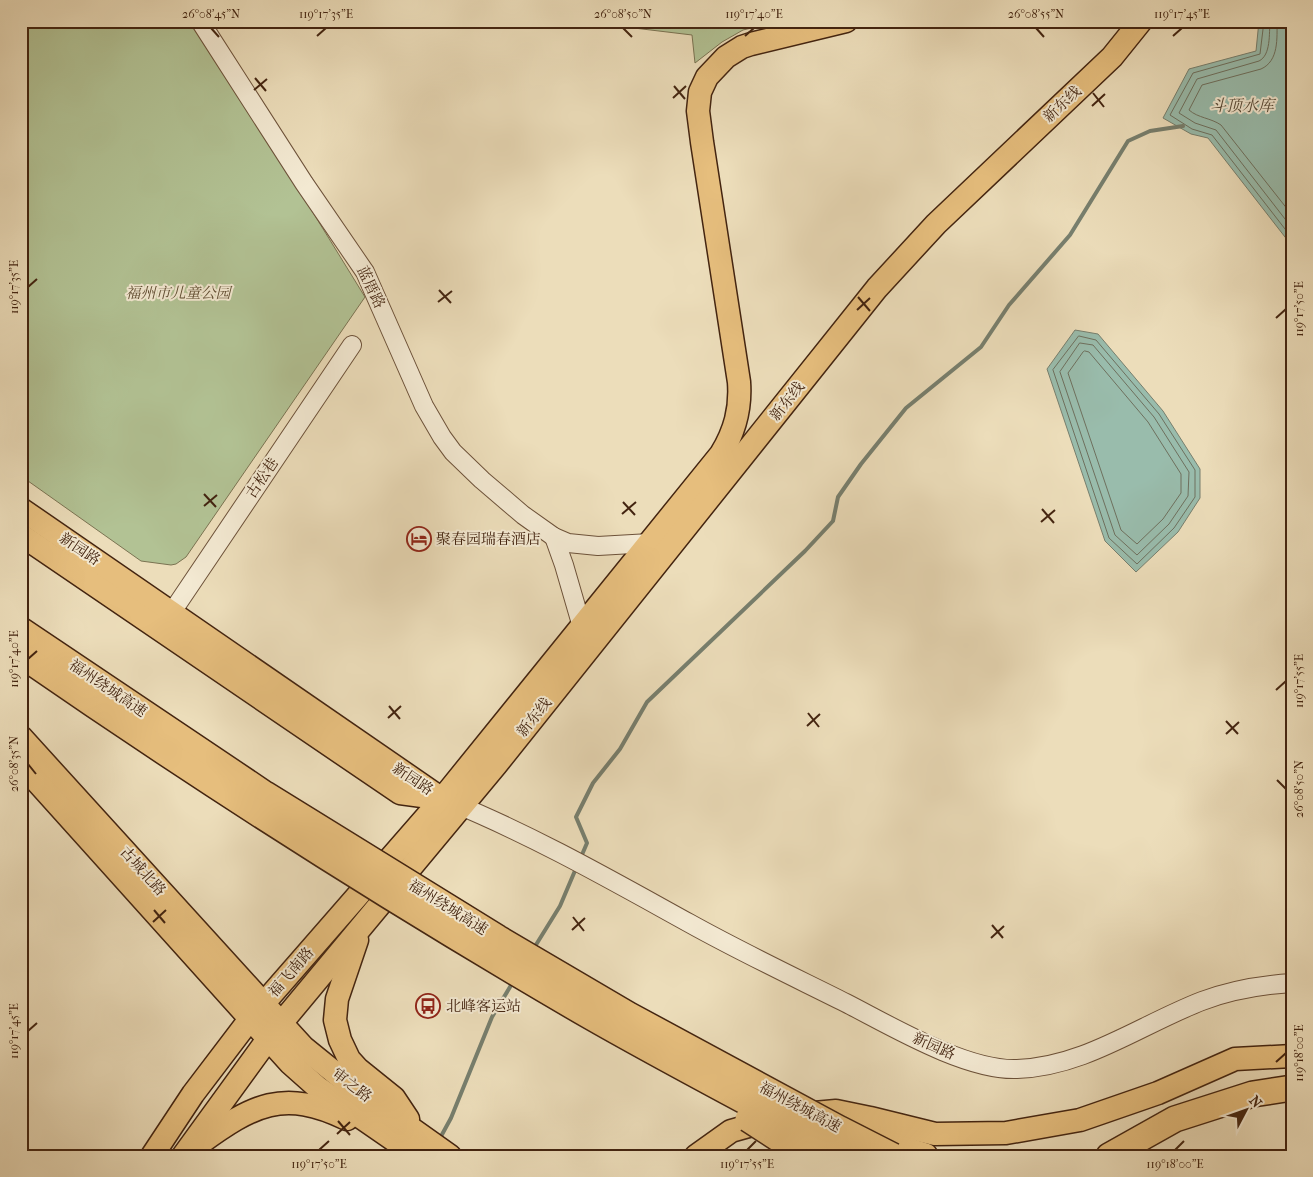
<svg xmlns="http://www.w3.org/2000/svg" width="1313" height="1177" font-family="'IM FELL French Canon','Noto Serif SC',serif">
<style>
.green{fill:#b2c294;stroke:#7a7352}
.water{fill:#99bcac;stroke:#777f6e}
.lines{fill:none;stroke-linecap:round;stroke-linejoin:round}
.shore{stroke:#6e705e;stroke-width:1}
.stream{stroke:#777f6e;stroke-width:4}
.minor-casing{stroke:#6d523a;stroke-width:20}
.major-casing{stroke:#432410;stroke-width:25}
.highway-casing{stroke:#432410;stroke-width:28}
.minor{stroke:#f3e9d2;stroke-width:18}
.major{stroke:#e6be7d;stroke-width:22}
.highway{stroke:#e6be7d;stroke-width:25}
.highway-bridge-casing{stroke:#432410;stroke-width:28;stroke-linecap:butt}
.highway-bridge{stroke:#e6be7d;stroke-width:25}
.ticks{fill:none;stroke:#432410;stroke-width:2}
.labels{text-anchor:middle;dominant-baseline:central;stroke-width:4;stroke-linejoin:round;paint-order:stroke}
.street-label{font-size:15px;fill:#432410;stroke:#f3e9d2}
.park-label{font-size:15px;font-style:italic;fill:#5f4c31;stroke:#f3e9d2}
.poi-label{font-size:15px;fill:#432410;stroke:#f3e9d2;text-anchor:start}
.water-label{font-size:16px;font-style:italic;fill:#584a37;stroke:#f3e9d2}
.neatline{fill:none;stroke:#432410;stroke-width:2}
.ticks-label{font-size:12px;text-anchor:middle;fill:#432410}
</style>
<rect width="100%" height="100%" fill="#ecddba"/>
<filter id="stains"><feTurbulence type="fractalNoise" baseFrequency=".004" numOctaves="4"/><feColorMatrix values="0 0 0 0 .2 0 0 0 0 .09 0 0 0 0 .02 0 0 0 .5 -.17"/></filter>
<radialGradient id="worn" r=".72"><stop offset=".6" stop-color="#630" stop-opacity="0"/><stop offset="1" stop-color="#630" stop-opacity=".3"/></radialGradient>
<g class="green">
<path d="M 21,21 L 195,21 L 365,297 L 186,557 L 176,564 L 171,565 L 141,561 L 21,476 Z"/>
<path d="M 624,21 L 781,21 L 743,30 L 722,42 L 695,63 L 692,35 L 634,28 Z"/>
</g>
<g class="water">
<path d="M 1259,21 L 1292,21 L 1292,246 L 1208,138 L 1191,134 L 1163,118 L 1189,69 L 1256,51 Z"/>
<path d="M 1075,330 L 1098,334 L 1163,411 L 1200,469 L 1200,498 L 1178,532 L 1136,572 L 1105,541 L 1047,369 Z"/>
</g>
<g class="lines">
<g class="shore">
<path d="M 1264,21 L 1260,54 L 1193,73 L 1170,115 L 1192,129 L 1212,135 L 1292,238"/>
<path d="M 1270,21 C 1269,34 1271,55 1259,61 L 1197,79 L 1179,113 L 1195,123 L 1216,130 L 1292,228"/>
<path d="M 1277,21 C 1277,38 1279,61 1261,69 L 1202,85 L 1189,110 C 1198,118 1211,118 1221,125 L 1292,215"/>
<path d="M 1079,336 L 1096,340 L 1159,414 L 1195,470 L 1195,497 L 1174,528 L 1137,564 L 1109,538 L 1053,370 Z"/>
<path d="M 1080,343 L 1093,345 L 1154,417 L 1189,472 L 1188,496 L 1169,524 L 1137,555 L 1115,535 L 1060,372 Z"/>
<path d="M 1085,351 L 1089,352 L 1148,422 L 1181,474 L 1181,493 L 1163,519 L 1137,544 L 1121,530 L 1068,373 L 1083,352 Z"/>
</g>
<g class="stream">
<path d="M 581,857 L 587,843 L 576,817 L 593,783 L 620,749 L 647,702 L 805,551 L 833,521 L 838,497 L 861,464 L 906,408 L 981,347 L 1009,305 L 1070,235 L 1128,141 L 1150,131 L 1183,126"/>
<path d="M 534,948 L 560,906 L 577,866"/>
<path d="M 439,1140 L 451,1118 L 492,1017 L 513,982"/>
</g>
<defs>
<g id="minor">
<path d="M 200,21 L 304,183 L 365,272 L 424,406 L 442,437 L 453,452 L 482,480 L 523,515 L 554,537 L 568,543 L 598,546 L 650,543"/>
<path d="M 554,537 L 564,565 L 582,627"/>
<path d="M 172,612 L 352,345"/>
<path d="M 451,802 C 534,836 611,880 689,923 C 741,952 794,977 846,1003 C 891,1026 966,1071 1017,1069 C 1084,1067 1140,1025 1202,1001 C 1231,990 1261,985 1292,983"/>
</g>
<g id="major">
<path d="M 21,509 L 442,799"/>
<path d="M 21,535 L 400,793 L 437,798"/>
<path d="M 21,737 L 303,1047 L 350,1085 L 450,1156"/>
<path d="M 21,764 L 290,1063 L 317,1087 L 417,1156"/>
<path d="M 357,940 L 337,999 L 335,1020 L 340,1040 L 349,1059 L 358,1069 L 394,1098 L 408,1119"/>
<path d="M 803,1114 L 836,1111 L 870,1118 L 935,1134 L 1006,1133 L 1080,1120 L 1158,1093 L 1235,1059 L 1292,1056"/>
<path d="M 199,1144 C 253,1105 283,1088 347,1119"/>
<path d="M 152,1156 L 193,1094 L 250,1019 L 442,799 L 721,454 C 735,431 741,409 739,382 L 702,142 L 698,111 L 700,92 L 707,77 L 726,57 L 742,47 L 751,44 L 846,21"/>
<path d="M 183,1156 L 268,1039 L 496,765 L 877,288 L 936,224 L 1112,57 L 1141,21"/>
<path d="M 696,1156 L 731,1131 L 770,1120"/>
</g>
<g id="highway">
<path d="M 871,1139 L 925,1156"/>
<path d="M 1109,1156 L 1175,1119 L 1253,1094 L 1292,1088"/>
</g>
</defs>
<use href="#minor" class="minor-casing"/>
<use href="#major" class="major-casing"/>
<use href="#highway" class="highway-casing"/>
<use href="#minor" class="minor"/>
<use href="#major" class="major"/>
<use href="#highway" class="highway"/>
<defs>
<g id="highway-bridge">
<path d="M 21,630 L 265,794 L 498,938 L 629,1015 L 840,1129 L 893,1156"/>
<path d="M 21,655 C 206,783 396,904 591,1017 C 675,1065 762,1110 847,1156"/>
<path d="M 748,1119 L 805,1156"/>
</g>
</defs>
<use href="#highway-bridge" class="highway-bridge-casing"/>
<use href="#highway-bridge" class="highway-bridge"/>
</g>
<path class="ticks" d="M 211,28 L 219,37M 623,28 L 632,37M 1036,28 L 1044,37M 317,36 L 326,28M 745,36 L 754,28M 1173,36 L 1182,28M 255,78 L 266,91M 674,86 L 685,99M 254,90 L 267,79M 1093,93 L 1104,107M 673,98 L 686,86M 1092,106 L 1105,94M 28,287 L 37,279M 439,290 L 451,303M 858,297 L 870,311M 438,302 L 452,291M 857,310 L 870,298M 1276,318 L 1286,309M 204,494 L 216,507M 623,502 L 635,515M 204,506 L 217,495M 1042,509 L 1054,523M 622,514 L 636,502M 1041,522 L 1055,510M 28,659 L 37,651M 1276,690 L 1286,681M 389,706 L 400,719M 808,713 L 819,727M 388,718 L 401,706M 1226,721 L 1238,734M 807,726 L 820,714M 1226,734 L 1239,722M 28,764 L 36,774M 1277,780 L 1286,789M 154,910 L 165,923M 573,917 L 584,931M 153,922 L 166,910M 992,925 L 1003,938M 572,930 L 585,918M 991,938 L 1004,926M 28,1031 L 37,1023M 1276,1062 L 1286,1053M 338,1121 L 350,1135M 337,1134 L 350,1122M 319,1150 L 329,1141M 747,1150 L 756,1141M 1175,1150 L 1184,1141"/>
<defs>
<symbol id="hotel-ring" viewBox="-11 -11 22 22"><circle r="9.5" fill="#f3e9d2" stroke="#8f2418" stroke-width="1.5"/><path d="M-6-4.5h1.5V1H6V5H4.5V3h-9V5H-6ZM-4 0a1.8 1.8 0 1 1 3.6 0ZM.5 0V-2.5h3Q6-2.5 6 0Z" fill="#8f2418"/></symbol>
<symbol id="bus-ring" viewBox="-11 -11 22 22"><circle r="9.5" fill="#f3e9d2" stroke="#8f2418" stroke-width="1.5"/><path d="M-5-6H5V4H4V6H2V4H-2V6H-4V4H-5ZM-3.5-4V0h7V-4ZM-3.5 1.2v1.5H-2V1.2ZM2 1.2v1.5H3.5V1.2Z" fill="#8f2418"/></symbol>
</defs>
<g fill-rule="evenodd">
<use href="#hotel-ring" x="405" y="525" width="28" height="28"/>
<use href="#bus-ring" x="414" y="992" width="28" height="28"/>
</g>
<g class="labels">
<g class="street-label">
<text transform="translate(1062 104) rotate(-43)">新东线</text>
<text transform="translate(371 287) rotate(64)">蓝厝路</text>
<text transform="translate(787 401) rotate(-51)">新东线</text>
<text transform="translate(262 478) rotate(-56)">古松巷</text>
<text transform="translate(80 549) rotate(34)">新园路</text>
<text transform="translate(108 688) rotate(34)">福州绕城高速</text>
<text transform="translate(534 717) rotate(-51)">新东线</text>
<text transform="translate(413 779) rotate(34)">新园路</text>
<text transform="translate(143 871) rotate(48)">古城北路</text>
<text transform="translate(448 907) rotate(32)">福州绕城高速</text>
<text transform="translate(291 972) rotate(-49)">福飞南路</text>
<text transform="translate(934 1046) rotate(24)">新园路</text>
<text transform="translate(352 1085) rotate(37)">审之路</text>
<text transform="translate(800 1107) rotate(28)">福州绕城高速</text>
</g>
<g class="park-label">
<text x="178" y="293">福州市儿童公园</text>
</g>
<g class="poi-label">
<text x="436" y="539">聚春园瑞春酒店</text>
<text x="446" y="1006">北峰客运站</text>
</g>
<g class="water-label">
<text x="1242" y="105">斗顶水库</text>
</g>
</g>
<rect width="1313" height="1177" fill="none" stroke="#ecddba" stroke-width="55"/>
<g transform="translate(1246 1110) rotate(49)" stroke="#f3e9d2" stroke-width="4" paint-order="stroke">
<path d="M0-4L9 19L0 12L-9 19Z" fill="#432410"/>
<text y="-8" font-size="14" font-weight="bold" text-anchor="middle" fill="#432410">N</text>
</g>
<rect x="28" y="28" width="1258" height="1122" class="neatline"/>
<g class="ticks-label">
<text x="211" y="18">26°08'45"N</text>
<text x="326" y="18">119°17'35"E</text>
<text x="623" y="18">26°08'50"N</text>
<text x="754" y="18">119°17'40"E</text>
<text x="1036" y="18">26°08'55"N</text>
<text x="1182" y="18">119°17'45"E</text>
<text transform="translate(14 287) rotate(-90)" y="4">119°17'35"E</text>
<text transform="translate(1299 309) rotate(-90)" y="4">119°17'50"E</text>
<text transform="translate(14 659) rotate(-90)" y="4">119°17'40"E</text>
<text transform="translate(1299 681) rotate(-90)" y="4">119°17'55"E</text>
<text transform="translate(14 764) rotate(-90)" y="4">26°08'35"N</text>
<text transform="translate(1299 789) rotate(-90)" y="4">26°08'50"N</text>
<text transform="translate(14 1031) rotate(-90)" y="4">119°17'45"E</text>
<text transform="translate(1299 1053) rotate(-90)" y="4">119°18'00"E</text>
<text x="319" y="1168">119°17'50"E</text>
<text x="747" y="1168">119°17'55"E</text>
<text x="1175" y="1168">119°18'00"E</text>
</g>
<rect width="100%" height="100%" filter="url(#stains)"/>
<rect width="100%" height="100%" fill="url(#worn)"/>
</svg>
